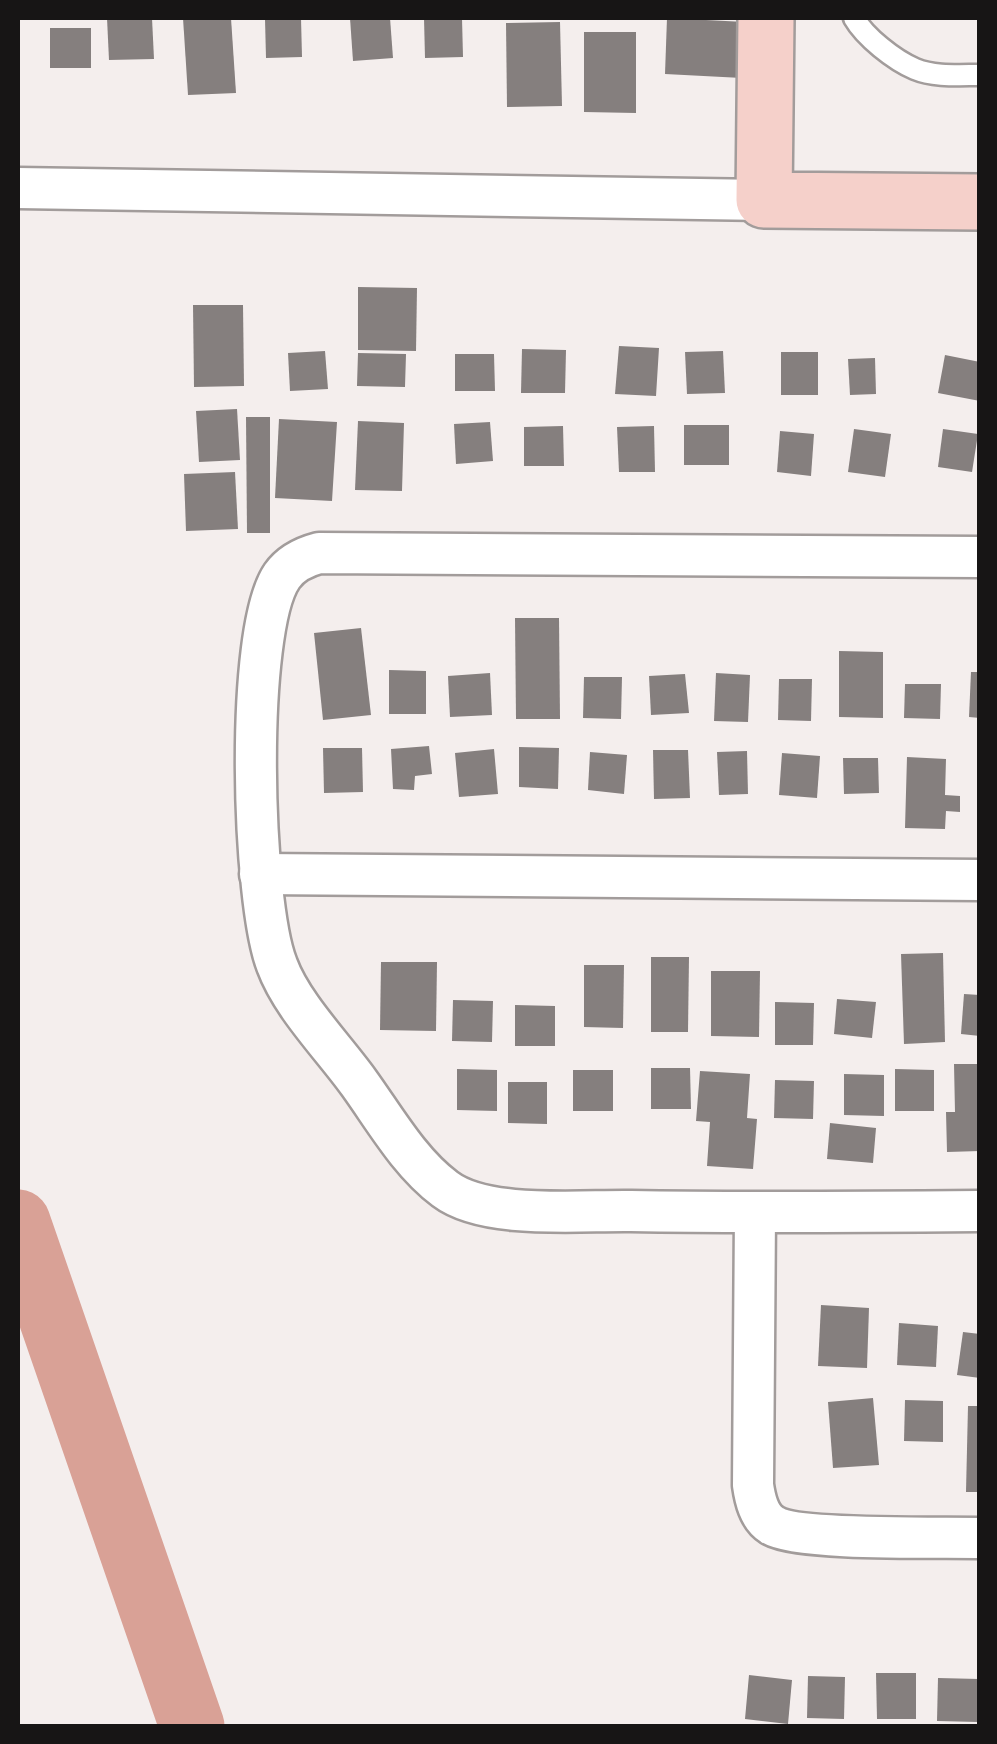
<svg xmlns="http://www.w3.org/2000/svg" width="997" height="1744" font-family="Cabin,sans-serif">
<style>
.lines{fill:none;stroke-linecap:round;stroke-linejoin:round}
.river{stroke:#d9a196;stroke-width:65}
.building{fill:#857f7e}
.lane-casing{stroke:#a29c9b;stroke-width:25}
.street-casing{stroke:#a29c9b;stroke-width:45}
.secondary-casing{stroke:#a29c9b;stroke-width:60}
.lane{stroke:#fff;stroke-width:20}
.street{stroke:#fff;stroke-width:40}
.secondary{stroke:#f5d0ca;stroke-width:55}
</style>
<rect width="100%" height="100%" fill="#f4eeed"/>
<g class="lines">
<path class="river" d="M 18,1222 L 192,1726"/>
</g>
<g class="building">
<path d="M 107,18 L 152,18 L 154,59 L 109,60 Z"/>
<path d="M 183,18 L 231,18 L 236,93 L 188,95 Z"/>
<path d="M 301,18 L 302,57 L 266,58 L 265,19 Z"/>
<path d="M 350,18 L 390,18 L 393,58 L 353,61 Z"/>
<path d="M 424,18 L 462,18 L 463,57 L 425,58 Z"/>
<path d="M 667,18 L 745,22 L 742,78 L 665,74 Z"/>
<path d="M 560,22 L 562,106 L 507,107 L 506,23 Z"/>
<rect x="50" y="28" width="41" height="40"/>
<path d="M 584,32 L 636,32 L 636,113 L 584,112 Z"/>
<path d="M 358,287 L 417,288 L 416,351 L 358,350 Z"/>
<path d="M 193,305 L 243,305 L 244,386 L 194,387 Z"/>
<path d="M 619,346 L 659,348 L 656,396 L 615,394 Z"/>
<path d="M 522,349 L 566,350 L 565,393 L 521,393 Z"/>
<path d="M 325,351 L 328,389 L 290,391 L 288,353 Z"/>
<path d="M 723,351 L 725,393 L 687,394 L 685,352 Z"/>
<rect x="781" y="352" width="37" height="43"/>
<path d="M 358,353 L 406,354 L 405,387 L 357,386 Z"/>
<path d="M 455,354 L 494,354 L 495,391 L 455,391 Z"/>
<path d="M 945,355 L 980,362 L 980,401 L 938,393 Z"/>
<path d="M 875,358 L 876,394 L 850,395 L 848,359 Z"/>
<path d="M 237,409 L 240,460 L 199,462 L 196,411 Z"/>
<path d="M 246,417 L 270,417 L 270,533 L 247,533 Z"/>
<path d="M 279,419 L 337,422 L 332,501 L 275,498 Z"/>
<path d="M 358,421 L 404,423 L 402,491 L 355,490 Z"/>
<path d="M 490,422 L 493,461 L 456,464 L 454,424 Z"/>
<rect x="684" y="425" width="45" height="40"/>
<path d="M 563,426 L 564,466 L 524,466 L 524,427 Z"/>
<path d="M 654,426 L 655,472 L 619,472 L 617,427 Z"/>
<path d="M 854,429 L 891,434 L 885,477 L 848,472 Z"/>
<path d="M 943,429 L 978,434 L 972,472 L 938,467 Z"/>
<path d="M 780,431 L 814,434 L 811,476 L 777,472 Z"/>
<path d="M 235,472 L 238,529 L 186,531 L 184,474 Z"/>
<path d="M 515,618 L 559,618 L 560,719 L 516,719 Z"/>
<path d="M 361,628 L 371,715 L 323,720 L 314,633 Z"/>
<path d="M 839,651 L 883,652 L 883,718 L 839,717 Z"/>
<path d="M 389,670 L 426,671 L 426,714 L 389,714 Z"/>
<path d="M 971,672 L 980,672 L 980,718 L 969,717 Z"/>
<path d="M 490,673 L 492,715 L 450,717 L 448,676 Z"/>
<path d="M 716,673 L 750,675 L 748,722 L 714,721 Z"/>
<path d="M 685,674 L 689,713 L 651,715 L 649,676 Z"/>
<path d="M 584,677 L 622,677 L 621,719 L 583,718 Z"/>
<path d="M 779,679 L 812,679 L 811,721 L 778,720 Z"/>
<path d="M 905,684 L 941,684 L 940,719 L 904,718 Z"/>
<path d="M 429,746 L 432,774 L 415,776 L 414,790 L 393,789 L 391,749 Z"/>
<path d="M 519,747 L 559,748 L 558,789 L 519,787 Z"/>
<path d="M 323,748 L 362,748 L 363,792 L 324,793 Z"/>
<path d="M 494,749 L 498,794 L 459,797 L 455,753 Z"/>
<path d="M 653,750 L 688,750 L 690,798 L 654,799 Z"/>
<path d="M 747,751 L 748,794 L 719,795 L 717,752 Z"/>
<path d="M 590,752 L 627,755 L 624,794 L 588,790 Z"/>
<path d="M 782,753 L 820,756 L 817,798 L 779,795 Z"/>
<path d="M 907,757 L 946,759 L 945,795 L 960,796 L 960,812 L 946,811 L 945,829 L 905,828 Z"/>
<path d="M 843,758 L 878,758 L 879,793 L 844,794 Z"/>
<path d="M 943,953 L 945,1042 L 904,1044 L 901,954 Z"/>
<path d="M 651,957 L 689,957 L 688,1032 L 651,1032 Z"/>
<path d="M 381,962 L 437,962 L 436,1031 L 380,1030 Z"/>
<path d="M 584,965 L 624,965 L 623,1028 L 584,1027 Z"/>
<path d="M 711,971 L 760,971 L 759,1037 L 711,1036 Z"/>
<path d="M 964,994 L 980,995 L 980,1036 L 961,1034 Z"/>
<path d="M 837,999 L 876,1002 L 872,1038 L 834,1034 Z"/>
<path d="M 453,1000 L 493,1001 L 492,1042 L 452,1041 Z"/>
<path d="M 775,1002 L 814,1003 L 813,1045 L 775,1045 Z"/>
<path d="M 515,1005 L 555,1006 L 555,1046 L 515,1046 Z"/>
<path d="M 954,1064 L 980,1064 L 980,1151 L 947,1152 L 946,1112 L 955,1112 Z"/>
<path d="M 651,1068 L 690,1068 L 691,1109 L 651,1109 Z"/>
<path d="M 457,1069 L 497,1070 L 497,1111 L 457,1110 Z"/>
<path d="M 895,1069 L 934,1070 L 934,1111 L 895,1111 Z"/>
<rect x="573" y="1070" width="40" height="41"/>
<path d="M 700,1071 L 750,1074 L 747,1118 L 757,1119 L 753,1169 L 707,1166 L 710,1122 L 696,1121 Z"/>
<path d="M 844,1074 L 884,1075 L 884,1116 L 844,1115 Z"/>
<path d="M 775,1080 L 814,1081 L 813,1119 L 774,1118 Z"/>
<path d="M 508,1082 L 547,1082 L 547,1124 L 508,1123 Z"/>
<path d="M 830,1123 L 876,1128 L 873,1163 L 827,1159 Z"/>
<path d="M 821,1305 L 869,1308 L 867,1368 L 818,1366 Z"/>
<path d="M 899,1323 L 938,1326 L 936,1367 L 897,1365 Z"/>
<path d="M 963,1332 L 980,1334 L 980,1378 L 957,1375 Z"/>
<path d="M 873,1398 L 879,1465 L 833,1468 L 828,1402 Z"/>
<path d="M 905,1400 L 943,1401 L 943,1442 L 904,1441 Z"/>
<path d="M 968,1406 L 980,1406 L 980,1492 L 966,1492 Z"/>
<path d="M 876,1673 L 916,1673 L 916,1719 L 877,1719 Z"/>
<path d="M 749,1675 L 792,1680 L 788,1724 L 745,1719 Z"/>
<path d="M 808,1676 L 845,1677 L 844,1719 L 807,1718 Z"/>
<path d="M 938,1678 L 979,1679 L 978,1722 L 937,1721 Z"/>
</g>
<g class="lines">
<defs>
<path id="lane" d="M 854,18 C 865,37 894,60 915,69 C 934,77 959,75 980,75"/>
<g id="street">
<path d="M 18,188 L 764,200"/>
<path d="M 980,557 L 319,553 C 304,557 291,563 282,576 C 244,631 252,902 277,965 C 292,1006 334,1048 359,1083 C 385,1119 409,1162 445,1189 C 486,1220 581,1210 631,1211 C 747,1213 863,1212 980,1211"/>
<path d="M 260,874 L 980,880"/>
<path d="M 755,1213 L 753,1485 C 755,1499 759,1517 772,1525 C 796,1541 942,1537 980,1538"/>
</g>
<path id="secondary" d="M 766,18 L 764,200 L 980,202"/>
</defs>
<use href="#lane" class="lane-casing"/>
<use href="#street" class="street-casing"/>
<use href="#secondary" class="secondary-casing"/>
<use href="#lane" class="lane"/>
<use href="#street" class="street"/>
<use href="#secondary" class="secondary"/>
</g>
<rect width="997" height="1744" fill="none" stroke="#171515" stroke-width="40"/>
</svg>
